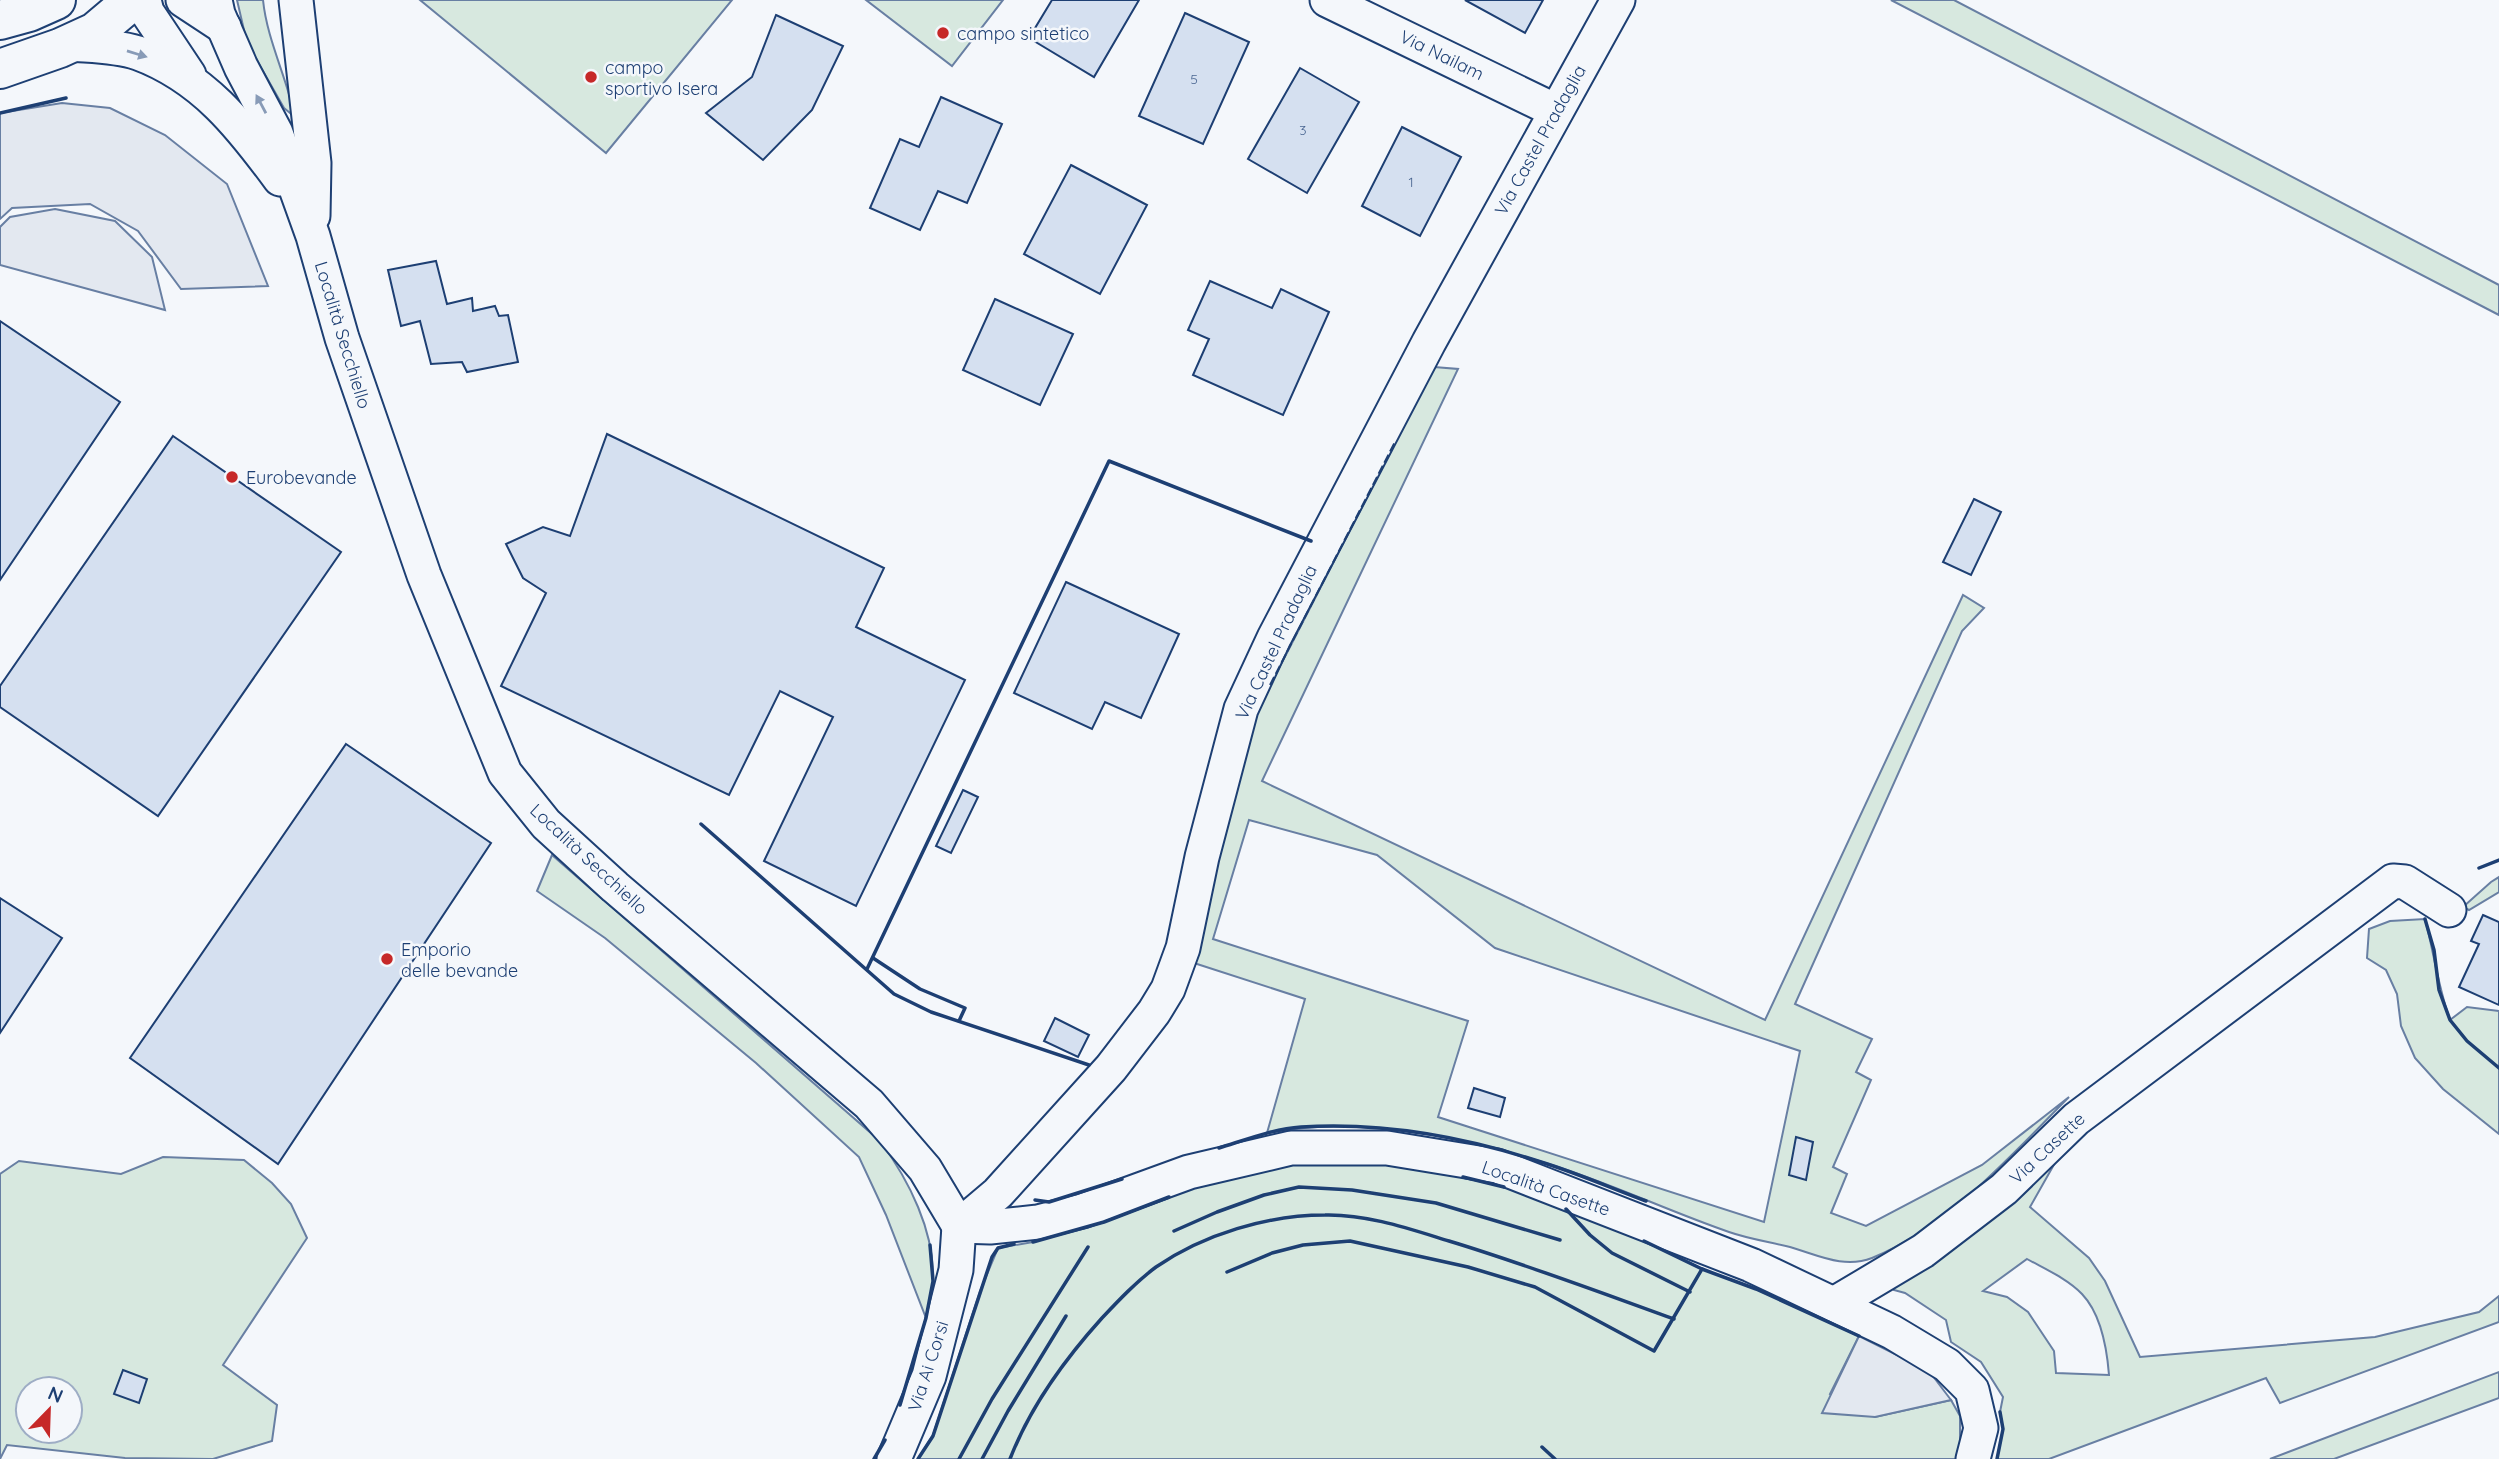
<svg xmlns="http://www.w3.org/2000/svg" width="2499" height="1459" font-family="Quicksand,sans-serif">
<style>
.green{fill:#d7e8df;stroke:#687fa3;stroke-width:2;fill-rule:evenodd}
.parking{fill:#e3e8f0;stroke:#687fa3;stroke-width:2}
.building{fill:#d5e0f0;stroke:#1d3f73;stroke-width:2}
.lines{fill:none;stroke-linecap:round;stroke-linejoin:round}
.street-casing{stroke:#1d3f73;stroke-width:37}
.secondary-casing{stroke:#1d3f73;stroke-width:42}
.street{stroke:#f4f7fb;stroke-width:33}
.secondary{stroke:#f4f7fb;stroke-width:38}
.fence{stroke:#1d3f73;stroke-width:2;stroke-dasharray:9 3.5;stroke-linecap:butt}
.wall{stroke:#1d3f73;stroke-width:3.5}
.oneway{fill:#889bb7}
.poi-dot{fill:#c62828;stroke:#f4f7fb;stroke-width:2.5}
.labels{text-anchor:middle;dominant-baseline:central;stroke-width:5;stroke-linejoin:round;paint-order:stroke}
.number-label{font-size:14px;fill:#4b6792}
.poi-label{font-size:18px;fill:#1d3f73;stroke:#f4f7fb;text-anchor:start}
.street-label{font-size:18px;fill:#1d3f73;stroke:#f4f7fb}
</style>
<rect width="100%" height="100%" fill="#f4f7fb"/>
<g class="green">
<path d="M 237,0 L 263,0 C 267,40 287,78 295,117 L 284,108 L 247,43 Z"/>
<path d="M 420,0 L 732,0 L 606,153 Z"/>
<path d="M 866,0 L 1003,0 L 952,66 Z"/>
<path d="M 1891,0 L 1954,0 L 2499,285 L 2499,315 Z"/>
<path d="M 1434,367 L 1458,369 L 1262,781 L 1765,1020 L 1963,595 L 1984,608 L 1962,631 L 1795,1004 L 1872,1039 L 1856,1072 L 1871,1080 L 1833,1167 L 1847,1174 L 1831,1213 L 1866,1226 L 1982,1165 L 2069,1097 C 2011,1155 1950,1226 1872,1258 C 1844,1269 1818,1255 1790,1247 C 1770,1242 1749,1239 1729,1232 C 1665,1210 1604,1180 1539,1161 C 1452,1135 1358,1116 1267,1133 L 1305,999 L 1194,963 L 1228,814 L 1256,713 ZM 1249,820 L 1377,855 L 1495,948 L 1800,1051 L 1764,1222 L 1438,1117 L 1468,1021 L 1213,939 Z"/>
<path d="M 552,855 L 880,1141 C 909,1180 935,1232 933,1281 C 932,1293 928,1306 926,1318 L 886,1215 L 859,1157 L 756,1063 L 605,938 L 537,891 Z"/>
<path d="M 2499,877 L 2499,892 L 2469,910 L 2463,907 L 2491,882 Z"/>
<path d="M 2425,919 C 2434,953 2438,987 2450,1020 L 2467,1007 L 2499,1011 L 2499,1134 L 2443,1089 L 2415,1058 L 2401,1026 L 2397,994 L 2386,970 L 2367,958 L 2369,929 L 2390,921 Z"/>
<path d="M 163,1157 L 244,1160 L 272,1183 L 291,1204 L 307,1238 L 223,1365 L 277,1405 L 272,1441 L 213,1459 L 125,1458 L 7,1445 L 0,1459 L 0,1174 L 19,1161 L 121,1174 ZM 28,1389 L 70,1389 L 70,1431 L 28,1431 Z"/>
<path d="M 1309,1161 L 1402,1164 L 1501,1186 L 1605,1222 L 1702,1269 L 1756,1289 L 1859,1336 L 1830,1394 L 1875,1417 L 1951,1400 L 1960,1416 L 1960,1459 L 918,1459 L 933,1435 L 980,1291 L 998,1248 L 1033,1242 L 1104,1222 L 1217,1179 Z"/>
<path d="M 2056,1161 L 2030,1207 L 2089,1258 L 2105,1281 L 2140,1357 L 2375,1337 L 2479,1312 L 2499,1296 L 2499,1322 L 2280,1403 L 2266,1378 L 2049,1459 L 1997,1459 L 2003,1429 L 2000,1412 L 2003,1397 L 1981,1362 L 1951,1342 L 1946,1320 L 1905,1293 L 1894,1290 L 1894,1283 ZM 2027,1259 C 2045,1269 2068,1279 2082,1294 C 2101,1314 2107,1349 2109,1375 L 2056,1373 L 2054,1351 L 2028,1312 L 2007,1297 L 1983,1291 Z"/>
<path d="M 2499,1372 L 2499,1398 L 2334,1459 L 2270,1459 Z"/>
</g>
<g class="parking">
<path d="M 62,103 L 110,108 L 165,135 L 227,184 L 268,286 L 181,289 L 138,231 L 90,204 L 12,208 L 0,219 L 0,113 Z"/>
<path d="M 55,209 L 115,221 L 152,257 L 165,310 L 0,265 L 0,227 L 10,217 Z"/>
<path d="M 1859,1336 L 1929,1371 L 1951,1400 L 1875,1417 L 1822,1413 Z"/>
</g>
<g class="building">
<path d="M 1052,0 L 1139,0 L 1094,77 L 1029,38 Z"/>
<path d="M 1465,0 L 1543,0 L 1525,33 Z"/>
<path d="M 1185,13 L 1249,42 L 1203,144 L 1139,116 Z"/>
<path d="M 776,15 L 843,46 L 812,110 L 763,160 L 706,113 L 752,77 Z"/>
<path d="M 1300,68 L 1359,102 L 1307,193 L 1248,159 Z"/>
<path d="M 941,97 L 1002,124 L 967,203 L 938,191 L 920,230 L 870,208 L 900,139 L 919,147 Z"/>
<path d="M 1402,127 L 1461,157 L 1420,236 L 1362,206 Z"/>
<path d="M 1071,165 L 1147,205 L 1100,294 L 1024,254 Z"/>
<path d="M 436,261 L 447,304 L 472,298 L 473,311 L 495,306 L 499,316 L 508,315 L 518,362 L 467,372 L 462,362 L 431,364 L 420,321 L 401,326 L 388,270 Z"/>
<path d="M 1210,281 L 1272,308 L 1281,289 L 1329,312 L 1283,415 L 1193,375 L 1209,339 L 1188,330 Z"/>
<path d="M 995,299 L 1073,334 L 1040,405 L 963,370 Z"/>
<path d="M 0,321 L 120,402 L 0,580 Z"/>
<path d="M 607,434 L 884,568 L 856,627 L 965,680 L 856,906 L 764,861 L 833,717 L 780,691 L 729,795 L 501,686 L 546,593 L 523,578 L 506,544 L 543,527 L 570,536 Z"/>
<path d="M 173,436 L 341,552 L 158,816 L 0,707 L 0,686 Z"/>
<path d="M 1974,499 L 2001,512 L 1971,575 L 1943,562 Z"/>
<path d="M 1066,582 L 1179,634 L 1141,718 L 1105,702 L 1092,729 L 1014,693 Z"/>
<path d="M 346,744 L 491,843 L 278,1164 L 130,1058 Z"/>
<path d="M 963,790 L 978,797 L 951,853 L 936,846 Z"/>
<path d="M 0,898 L 62,938 L 0,1033 Z"/>
<path d="M 2483,915 L 2499,922 L 2499,1005 L 2459,987 L 2479,944 L 2471,941 Z"/>
<path d="M 1055,1018 L 1089,1035 L 1078,1057 L 1044,1041 Z"/>
<path d="M 1474,1088 L 1505,1098 L 1500,1117 L 1468,1108 Z"/>
<path d="M 1796,1137 L 1813,1142 L 1806,1180 L 1789,1175 Z"/>
<path d="M 123,1370 L 147,1379 L 139,1403 L 114,1394 Z"/>
</g>
<g class="lines">
<defs>
<g id="street">
<path d="M 144,0 L 147,12 L 189,75"/>
<path d="M 183,0 L 224,27"/>
<path d="M 215,0 L 218,14 L 241,67 L 276,133 L 313,236 L 342,338 L 424,575 L 505,773 L 546,824 L 615,887 L 869,1104 L 925,1169 L 959,1226"/>
<path d="M 296,0 L 314,163 L 313,216"/>
<path d="M 1327,0 L 1556,111"/>
<path d="M 69,44 C 92,46 117,46 138,53 C 203,77 241,126 280,179"/>
<path d="M 959,1226 L 990,1227 L 1038,1222 L 1082,1211 L 1189,1172 L 1291,1148 L 1387,1148 L 1497,1166 L 1751,1265 L 1892,1332 L 1947,1365 L 1972,1390 L 1981,1428 L 1973,1459"/>
<path d="M 1834,1304 L 1923,1251 L 2004,1189 L 2076,1119 L 2393,881 L 2405,882 L 2449,910"/>
<path d="M 894,1459 L 929,1376 L 956,1270 L 959,1226 L 998,1193 L 1111,1068 L 1154,1012 L 1168,989 L 1183,948 L 1202,857 L 1241,709 L 1274,638 L 1429,342 L 1618,0"/>
</g>
<g id="secondary">
<path d="M 0,20 L 29,12 L 56,0"/>
<path d="M 0,69 L 60,48 L 95,32 L 133,0"/>
</g>
</defs>
<use href="#street" class="street-casing"/>
<use href="#secondary" class="secondary-casing"/>
<use href="#street" class="street"/>
<use href="#secondary" class="secondary"/>
<path class="fence" d="M 1270,685 L 1395,442"/>
<g class="wall">
<path d="M 0,113 L 66,98"/>
<path d="M 701,824 L 894,994 L 931,1012 L 1089,1065"/>
<path d="M 2479,868 L 2499,860"/>
<path d="M 2425,919 L 2434,950 L 2439,990 L 2450,1020 L 2467,1041 L 2499,1068"/>
<path d="M 873,958 L 920,989 L 965,1008 L 959,1021"/>
<path d="M 867,969 L 1109,461 L 1311,541"/>
<path d="M 1219,1148 C 1245,1140 1273,1129 1301,1127 C 1381,1122 1465,1137 1541,1162 C 1577,1173 1611,1188 1646,1201"/>
<path d="M 1463,1177 L 1504,1187"/>
<path d="M 1035,1200 L 1049,1202 L 1122,1179"/>
<path d="M 1566,1209 L 1590,1235 L 1612,1253 L 1690,1292"/>
<path d="M 1174,1231 L 1217,1212 L 1264,1195 L 1299,1187 L 1352,1190 L 1436,1203 L 1560,1240"/>
<path d="M 1644,1241 L 1702,1269 L 1756,1289 L 1859,1336"/>
<path d="M 1033,1242 L 1104,1222 L 1169,1197"/>
<path d="M 1227,1272 L 1272,1253 L 1303,1245 L 1350,1241 L 1468,1267 L 1535,1287 L 1654,1351 L 1702,1269"/>
<path d="M 900,1405 L 926,1318 L 933,1281 L 930,1245"/>
<path d="M 1542,1447 L 1555,1459"/>
<path d="M 874,1459 L 885,1440"/>
<path d="M 918,1459 L 933,1436 L 992,1257 L 998,1248 L 1014,1244"/>
<path d="M 959,1459 L 992,1399 L 1088,1247"/>
<path d="M 982,1459 L 1008,1411 L 1066,1316"/>
<path d="M 1010,1459 C 1030,1407 1065,1359 1102,1318 C 1119,1300 1136,1282 1156,1267 C 1204,1234 1268,1215 1325,1215 C 1367,1214 1410,1229 1449,1241 C 1525,1264 1599,1292 1674,1319"/>
<path d="M 1997,1459 L 2003,1429 L 2000,1412"/>
</g>
</g>
<defs><path id="oneway-solid" d="M-6-.8H1V-3.2L6.5 0L1 3.2V.8H-6Z" transform="scale(1.75)"/></defs>
<g class="oneway">
<use href="#oneway-solid" transform="translate(137 54) rotate(17)"/>
<use href="#oneway-solid" transform="translate(261 104) rotate(-118)"/>
</g>
<g class="poi-dot">
<circle cx="943" cy="33" r="7"/>
<circle cx="591" cy="77" r="7"/>
<circle cx="232" cy="477" r="7"/>
<circle cx="387" cy="959" r="7"/>
</g>
<g class="labels">
<g class="number-label">
<text x="1194" y="79">5</text>
<text x="1303" y="130">3</text>
<text x="1411" y="182">1</text>
</g>
<g class="poi-label">
<text x="957" y="33">campo sintetico</text>
<text x="605" y="67">campo<tspan x="605" dy="21">sportivo Isera</tspan></text>
<text x="246" y="477">Eurobevande</text>
<text x="401" y="949">Emporio<tspan x="401" dy="21">delle bevande</tspan></text>
</g>
<g class="street-label">
<text transform="translate(1442 55) rotate(26)">Via Nailam</text>
<text transform="translate(1540 140) rotate(-61)">Via Castel Pradaglia</text>
<text transform="translate(343 335) rotate(73)">Località Secchiello</text>
<text transform="translate(1276 642) rotate(-65)">Via Castel Pradaglia</text>
<text transform="translate(589 859) rotate(43)">Località Secchiello</text>
<text transform="translate(2047 1148) rotate(-43)">Via Casette</text>
<text transform="translate(1546 1188) rotate(19)">Località Casette</text>
<text transform="translate(928 1366) rotate(-72)">Via Ai Corsi</text>
</g>
</g>
<g transform="translate(49 1410) rotate(23)"><circle r="33" fill="#f4f7fb" stroke="#9eadc5" stroke-width="2"/>
<path d="M0-5L12 26L0 18L-12 26Z" fill="#c62828"/>
<text y="-10" font-size="19" font-weight="bold" text-anchor="middle" fill="#1d3f73">N</text>
</g>
</svg>
